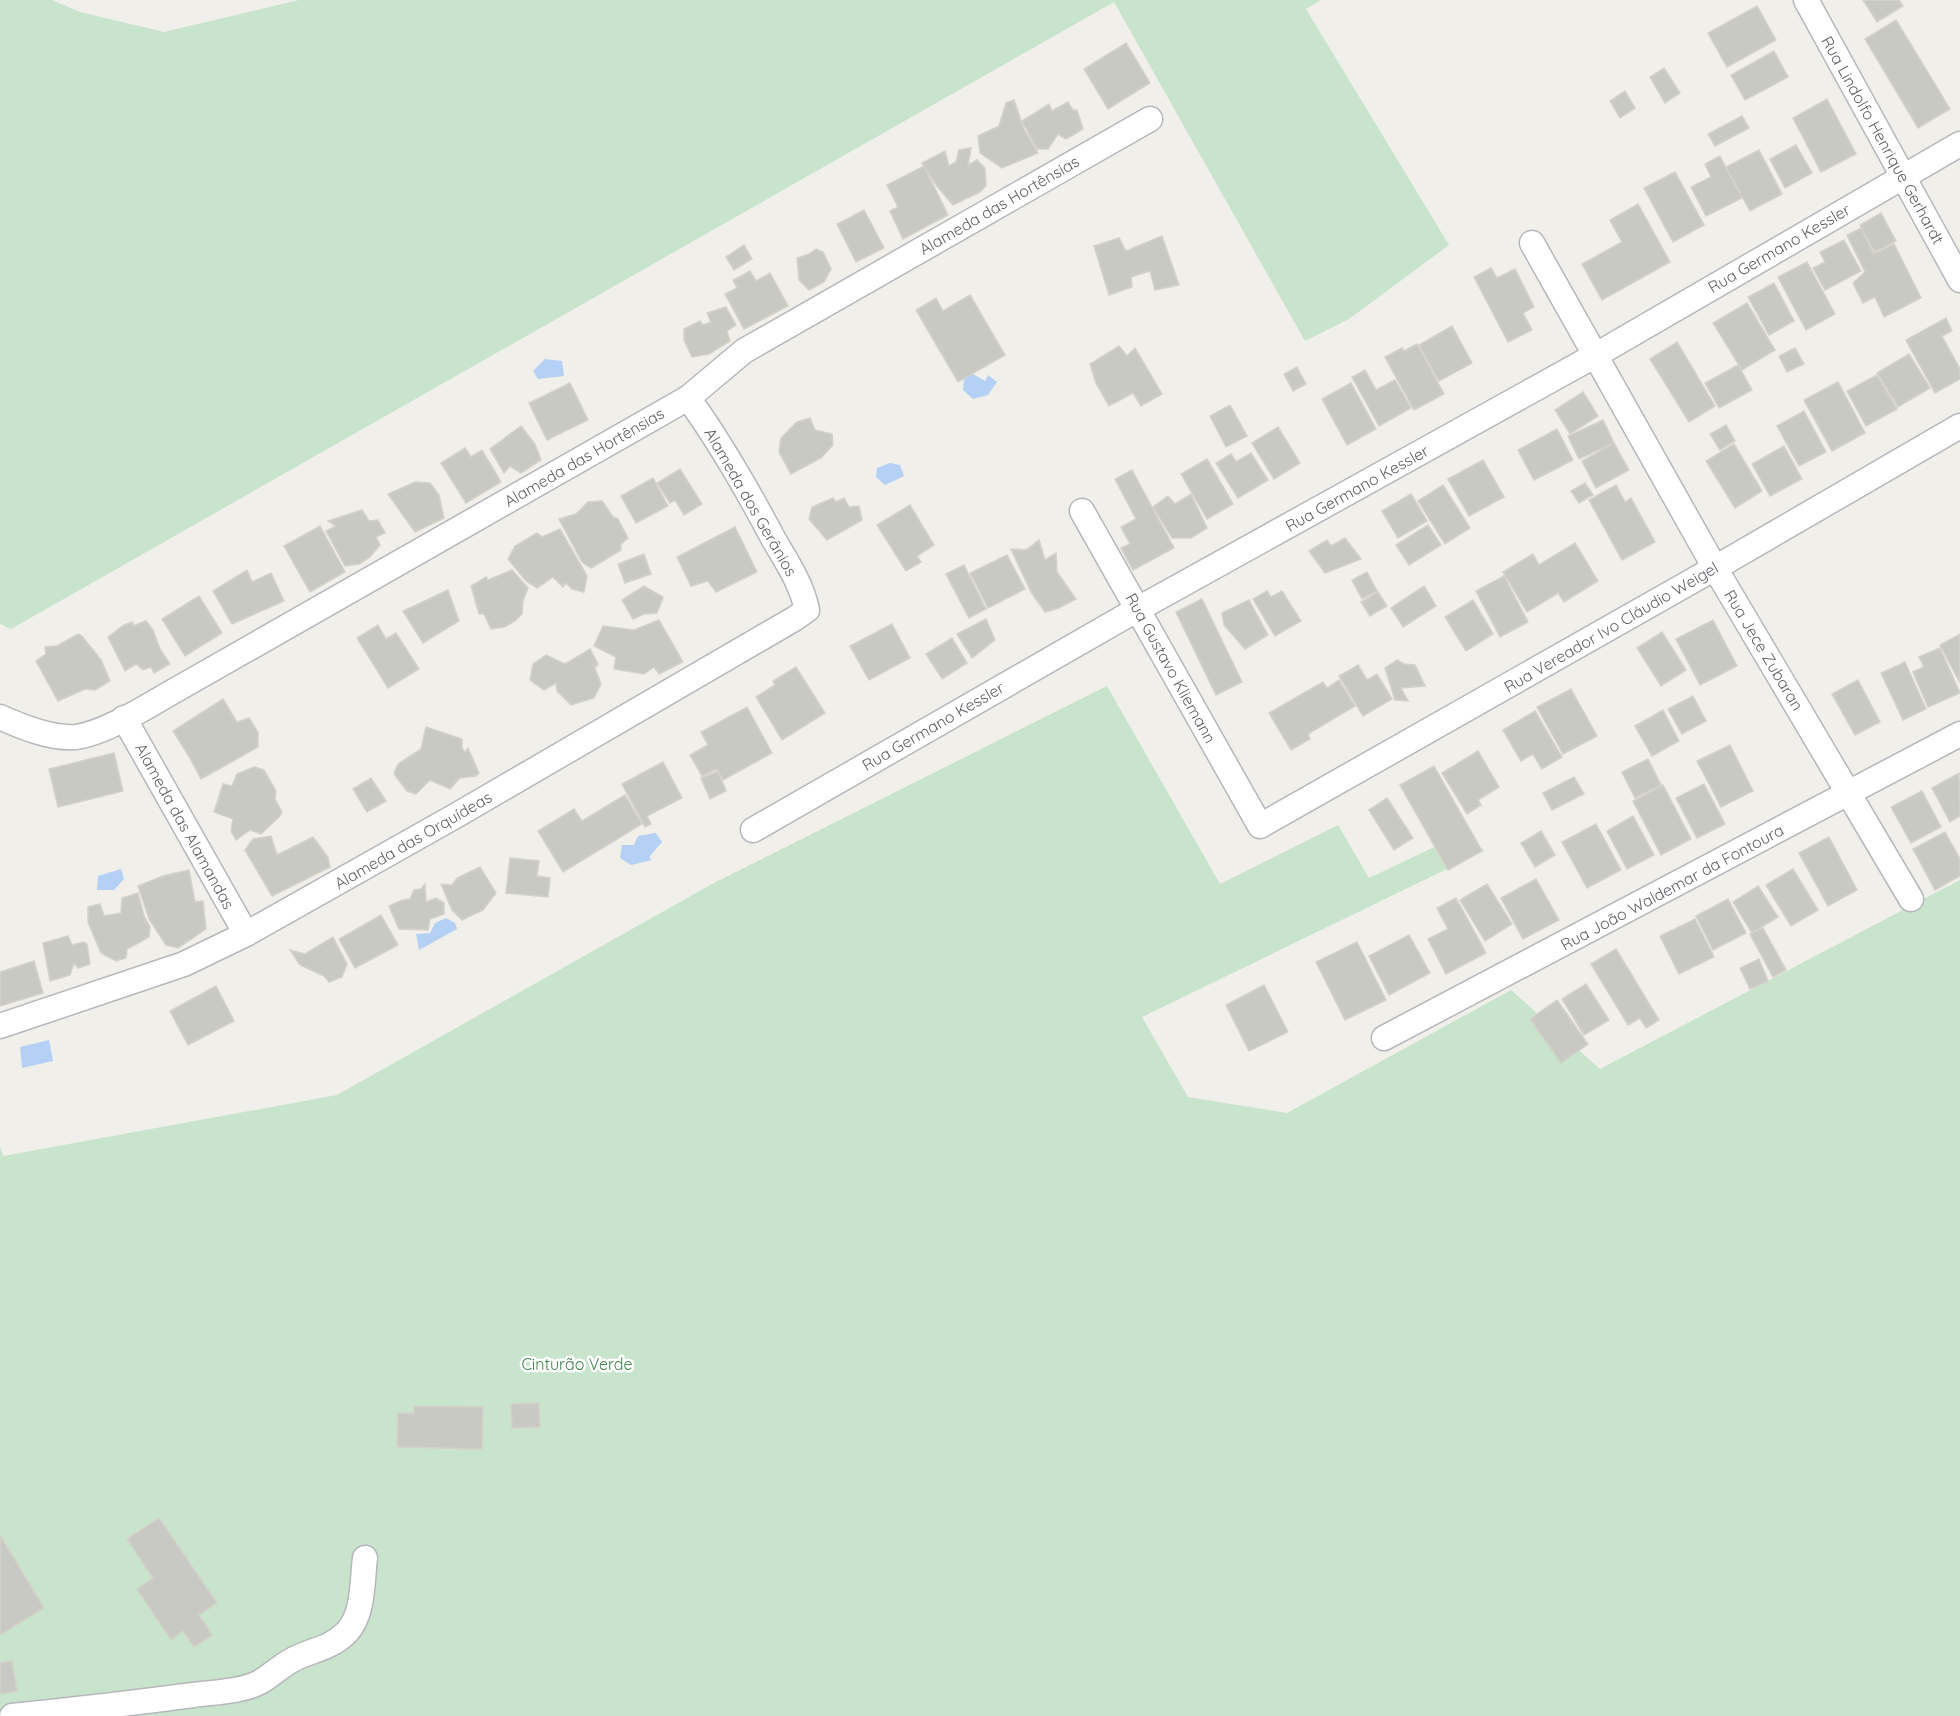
<svg xmlns="http://www.w3.org/2000/svg" width="1960" height="1716" font-family="Quicksand,sans-serif">
<style>
.green{fill:#c9e4cc}
.water{fill:#b4d1f5}
.building{fill:#c9c9c3;stroke:#d4d2c8;stroke-width:1.5}
.lines{fill:none;stroke-linecap:round;stroke-linejoin:round}
.minor-casing{stroke:#b6b7bb;stroke-width:27}
.minor{stroke:#fff;stroke-width:24}
.labels{text-anchor:middle;dominant-baseline:central;stroke-width:5;stroke-linejoin:round;paint-order:stroke}
.street-label{font-size:16px;fill:#606267;stroke:#fff}
.park-label{font-size:16px;fill:#42844d;stroke:#fff}
</style>
<rect width="100%" height="100%" fill="#f0efe9"/>
<g class="green">
<path d="M 0,0 L 52,0 L 80,12 L 164,32 L 299,0 L 1321,0 L 1306,9 L 1449,245 L 1349,319 L 1305,341 L 1114,2 L 11,629 L 0,624 Z"/>
<path d="M 1107,686 L 1220,884 L 1338,825 L 1369,878 L 1466,832 L 1484,851 L 1142,1017 L 1188,1097 L 1287,1113 L 1511,990 L 1600,1069 L 1960,880 L 1960,1716 L 0,1716 L 0,1147 L 3,1156 L 337,1095 L 712,884 Z"/>
</g>
<g class="water">
<path d="M 545,359 L 562,361 L 564,376 L 538,379 L 533,371 Z"/>
<path d="M 973,374 L 985,381 L 988,375 L 997,382 L 988,395 L 973,399 L 963,390 L 964,379 Z"/>
<path d="M 890,463 L 900,465 L 904,476 L 885,485 L 876,477 L 877,468 Z"/>
<path d="M 656,833 L 662,842 L 649,857 L 652,860 L 631,865 L 620,858 L 622,845 L 634,845 L 638,836 Z"/>
<path d="M 121,869 L 124,879 L 114,890 L 97,890 L 98,876 Z"/>
<path d="M 446,918 L 455,923 L 457,929 L 419,950 L 416,934 L 430,933 L 435,923 Z"/>
<path d="M 49,1040 L 53,1061 L 22,1068 L 20,1047 Z"/>
</g>
<g class="building">
<path d="M 1863,0 L 1899,0 L 1903,6 L 1877,22 Z"/>
<path d="M 1757,6 L 1776,40 L 1727,67 L 1708,33 Z"/>
<path d="M 1896,20 L 1950,109 L 1918,128 L 1865,39 Z"/>
<path d="M 1126,43 L 1150,83 L 1108,109 L 1084,69 Z"/>
<path d="M 1774,51 L 1788,77 L 1745,100 L 1731,75 Z"/>
<path d="M 1664,68 L 1680,93 L 1665,103 L 1650,77 Z"/>
<path d="M 1625,91 L 1635,108 L 1620,118 L 1610,101 Z"/>
<path d="M 1827,99 L 1856,154 L 1821,172 L 1793,118 Z"/>
<path d="M 1014,100 L 1024,129 L 1038,153 L 1002,168 L 980,153 L 978,136 L 999,126 L 1006,103 Z"/>
<path d="M 1068,102 L 1073,110 L 1077,110 L 1083,129 L 1066,139 L 1058,134 L 1048,149 L 1037,149 L 1022,121 L 1049,104 L 1052,111 Z"/>
<path d="M 1742,116 L 1749,128 L 1715,146 L 1708,134 Z"/>
<path d="M 1796,145 L 1812,173 L 1785,188 L 1770,159 Z"/>
<path d="M 971,148 L 968,165 L 977,160 L 985,168 L 986,186 L 980,192 L 953,205 L 936,185 L 922,163 L 945,151 L 949,166 L 956,162 L 959,150 Z"/>
<path d="M 1759,150 L 1782,194 L 1750,211 L 1726,167 Z"/>
<path d="M 1720,156 L 1742,198 L 1706,216 L 1691,187 L 1711,177 L 1705,164 Z"/>
<path d="M 924,166 L 948,215 L 903,239 L 890,211 L 898,207 L 887,185 Z"/>
<path d="M 1675,172 L 1704,225 L 1673,242 L 1644,188 Z"/>
<path d="M 1638,204 L 1670,262 L 1602,300 L 1582,264 L 1622,242 L 1610,220 Z"/>
<path d="M 864,210 L 884,248 L 856,262 L 837,224 Z"/>
<path d="M 1881,213 L 1896,241 L 1875,252 L 1860,225 Z"/>
<path d="M 1861,228 L 1874,254 L 1894,244 L 1921,298 L 1884,317 L 1875,297 L 1863,303 L 1853,283 L 1865,272 L 1847,235 Z"/>
<path d="M 1162,236 L 1179,285 L 1155,290 L 1150,271 L 1131,277 L 1132,287 L 1109,295 L 1094,246 L 1119,238 L 1126,251 Z"/>
<path d="M 1844,240 L 1861,271 L 1825,290 L 1813,268 L 1825,262 L 1820,252 Z"/>
<path d="M 744,245 L 752,259 L 734,270 L 726,257 Z"/>
<path d="M 816,249 L 823,252 L 831,269 L 824,282 L 809,290 L 799,280 L 797,258 L 809,254 Z"/>
<path d="M 1807,262 L 1835,314 L 1806,330 L 1778,277 Z"/>
<path d="M 1491,268 L 1497,278 L 1515,269 L 1534,307 L 1523,313 L 1532,330 L 1508,342 L 1474,277 Z"/>
<path d="M 750,271 L 756,281 L 770,273 L 788,306 L 744,329 L 725,294 L 737,288 L 733,280 Z"/>
<path d="M 1774,283 L 1794,321 L 1769,335 L 1748,297 Z"/>
<path d="M 970,295 L 1005,355 L 958,382 L 916,310 L 936,298 L 943,311 Z"/>
<path d="M 1747,303 L 1775,350 L 1742,370 L 1713,323 Z"/>
<path d="M 726,307 L 736,325 L 727,331 L 730,341 L 709,354 L 692,357 L 684,340 L 684,329 L 700,321 L 703,325 L 711,322 L 707,313 Z"/>
<path d="M 1946,318 L 1952,331 L 1942,336 L 1960,369 L 1960,379 L 1935,393 L 1906,340 Z"/>
<path d="M 1452,326 L 1472,363 L 1439,381 L 1419,345 Z"/>
<path d="M 1677,342 L 1715,406 L 1689,422 L 1650,359 Z"/>
<path d="M 1417,344 L 1444,394 L 1414,410 L 1385,357 L 1402,348 L 1404,351 Z"/>
<path d="M 1119,346 L 1127,356 L 1135,348 L 1162,394 L 1141,406 L 1133,393 L 1109,406 L 1096,383 L 1090,364 Z"/>
<path d="M 1795,348 L 1804,364 L 1787,372 L 1779,356 Z"/>
<path d="M 1909,354 L 1930,388 L 1898,407 L 1877,373 Z"/>
<path d="M 1738,365 L 1752,390 L 1719,408 L 1705,383 Z"/>
<path d="M 1297,367 L 1306,384 L 1293,391 L 1284,374 Z"/>
<path d="M 1365,370 L 1376,390 L 1395,380 L 1411,408 L 1379,426 L 1352,377 Z"/>
<path d="M 1877,375 L 1897,409 L 1866,426 L 1847,391 Z"/>
<path d="M 1838,382 L 1865,433 L 1832,451 L 1804,400 Z"/>
<path d="M 570,383 L 588,420 L 547,440 L 529,403 Z"/>
<path d="M 1351,383 L 1376,429 L 1347,445 L 1322,399 Z"/>
<path d="M 1583,392 L 1598,416 L 1570,434 L 1555,410 Z"/>
<path d="M 1230,405 L 1247,436 L 1226,447 L 1210,416 Z"/>
<path d="M 1804,411 L 1826,452 L 1799,466 L 1777,426 Z"/>
<path d="M 810,418 L 815,430 L 832,434 L 833,445 L 821,458 L 791,474 L 779,452 L 781,438 L 797,422 Z"/>
<path d="M 1603,420 L 1614,443 L 1579,459 L 1568,436 Z"/>
<path d="M 1726,425 L 1735,441 L 1720,450 L 1710,434 Z"/>
<path d="M 521,426 L 535,444 L 541,460 L 521,473 L 510,466 L 504,473 L 490,449 Z"/>
<path d="M 1278,427 L 1300,463 L 1274,479 L 1252,443 Z"/>
<path d="M 1557,429 L 1573,460 L 1534,480 L 1518,450 Z"/>
<path d="M 1614,443 L 1629,470 L 1596,488 L 1582,461 Z"/>
<path d="M 1734,444 L 1762,491 L 1735,508 L 1706,461 Z"/>
<path d="M 1784,446 L 1802,479 L 1770,496 L 1752,464 Z"/>
<path d="M 465,448 L 471,457 L 482,450 L 501,482 L 466,503 L 441,463 Z"/>
<path d="M 1251,453 L 1268,480 L 1238,498 L 1216,463 L 1231,454 L 1236,462 Z"/>
<path d="M 1207,459 L 1233,504 L 1207,519 L 1181,474 Z"/>
<path d="M 1483,460 L 1504,497 L 1469,516 L 1448,479 Z"/>
<path d="M 680,469 L 702,504 L 684,515 L 675,500 L 670,503 L 657,483 Z"/>
<path d="M 1132,470 L 1174,548 L 1133,570 L 1121,548 L 1130,544 L 1121,527 L 1136,519 L 1115,479 Z"/>
<path d="M 653,478 L 668,506 L 636,523 L 621,496 Z"/>
<path d="M 415,482 L 430,483 L 439,495 L 444,518 L 415,532 L 388,494 Z"/>
<path d="M 1585,483 L 1593,495 L 1579,503 L 1571,491 Z"/>
<path d="M 1443,485 L 1470,528 L 1445,544 L 1418,501 Z"/>
<path d="M 1616,485 L 1625,502 L 1631,498 L 1655,542 L 1622,560 L 1589,500 Z"/>
<path d="M 1191,494 L 1207,528 L 1191,538 L 1172,538 L 1153,507 L 1168,496 L 1175,504 Z"/>
<path d="M 1411,494 L 1427,521 L 1398,538 L 1382,511 Z"/>
<path d="M 833,498 L 836,502 L 844,498 L 849,507 L 859,506 L 862,520 L 827,540 L 809,519 L 812,507 Z"/>
<path d="M 602,501 L 613,517 L 618,519 L 628,538 L 621,544 L 621,550 L 591,568 L 582,562 L 559,519 L 576,514 L 588,502 Z"/>
<path d="M 910,505 L 934,545 L 917,556 L 921,562 L 906,571 L 877,525 Z"/>
<path d="M 362,510 L 369,521 L 378,520 L 385,533 L 376,537 L 380,545 L 370,557 L 359,564 L 345,566 L 326,531 L 336,526 L 328,521 Z"/>
<path d="M 1428,525 L 1441,545 L 1409,565 L 1396,545 Z"/>
<path d="M 320,526 L 345,572 L 310,592 L 284,546 Z"/>
<path d="M 735,527 L 757,572 L 716,592 L 708,581 L 691,586 L 677,557 Z"/>
<path d="M 560,529 L 587,576 L 584,592 L 572,589 L 566,583 L 563,587 L 553,577 L 537,588 L 526,581 L 508,559 L 515,546 L 537,533 L 542,537 Z"/>
<path d="M 1345,538 L 1361,559 L 1325,573 L 1309,551 L 1327,540 L 1331,546 Z"/>
<path d="M 1039,540 L 1045,560 L 1056,553 L 1057,572 L 1076,599 L 1059,608 L 1045,612 L 1031,592 L 1011,549 L 1026,550 Z"/>
<path d="M 1575,543 L 1598,581 L 1564,602 L 1558,593 L 1527,612 L 1503,572 L 1533,554 L 1539,565 Z"/>
<path d="M 644,554 L 651,574 L 625,583 L 618,564 Z"/>
<path d="M 1007,555 L 1025,589 L 988,608 L 970,573 Z"/>
<path d="M 964,565 L 986,609 L 969,618 L 946,574 Z"/>
<path d="M 247,570 L 252,582 L 271,573 L 284,601 L 232,624 L 213,591 Z"/>
<path d="M 512,570 L 528,588 L 523,601 L 522,614 L 515,621 L 505,627 L 491,629 L 484,614 L 479,614 L 471,586 L 486,577 L 488,580 Z"/>
<path d="M 1367,572 L 1377,591 L 1362,599 L 1352,580 Z"/>
<path d="M 1504,576 L 1528,622 L 1500,637 L 1476,591 Z"/>
<path d="M 644,586 L 663,597 L 657,613 L 644,614 L 633,619 L 622,600 Z"/>
<path d="M 1424,586 L 1436,606 L 1403,627 L 1391,608 Z"/>
<path d="M 448,590 L 459,621 L 423,643 L 403,611 Z"/>
<path d="M 1267,591 L 1271,597 L 1282,591 L 1301,621 L 1275,636 L 1253,599 Z"/>
<path d="M 1378,592 L 1387,606 L 1370,616 L 1361,602 Z"/>
<path d="M 199,596 L 222,633 L 185,656 L 162,619 Z"/>
<path d="M 1202,599 L 1242,682 L 1216,695 L 1176,612 Z"/>
<path d="M 1249,600 L 1268,635 L 1245,649 L 1224,625 L 1222,613 Z"/>
<path d="M 1473,600 L 1493,634 L 1466,651 L 1445,617 Z"/>
<path d="M 986,619 L 995,640 L 972,658 L 957,634 Z"/>
<path d="M 659,620 L 683,662 L 659,674 L 654,667 L 644,674 L 614,669 L 616,657 L 594,646 L 603,626 L 634,630 Z"/>
<path d="M 1713,620 L 1737,666 L 1700,685 L 1676,639 Z"/>
<path d="M 146,621 L 153,630 L 160,649 L 170,664 L 154,673 L 151,667 L 143,670 L 136,664 L 125,671 L 108,637 L 124,625 L 133,622 L 133,626 Z"/>
<path d="M 892,624 L 910,658 L 869,680 L 850,646 Z"/>
<path d="M 378,625 L 386,639 L 396,633 L 419,669 L 388,688 L 357,638 Z"/>
<path d="M 1662,632 L 1686,670 L 1661,686 L 1637,648 Z"/>
<path d="M 78,634 L 82,636 L 101,660 L 110,681 L 95,690 L 85,689 L 58,701 L 36,661 L 46,654 L 45,647 L 57,646 Z"/>
<path d="M 1960,634 L 1960,683 L 1940,645 Z"/>
<path d="M 952,638 L 967,663 L 942,679 L 926,654 Z"/>
<path d="M 1940,648 L 1960,693 L 1928,707 L 1913,672 L 1924,667 L 1919,657 Z"/>
<path d="M 590,649 L 598,664 L 596,667 L 594,666 L 601,684 L 594,698 L 571,705 L 557,691 L 556,683 L 544,690 L 530,680 L 533,664 L 546,655 L 565,664 Z"/>
<path d="M 1397,660 L 1404,664 L 1415,665 L 1425,686 L 1401,688 L 1408,701 L 1395,700 L 1385,668 Z"/>
<path d="M 1905,662 L 1926,709 L 1903,720 L 1881,673 Z"/>
<path d="M 1358,665 L 1367,680 L 1377,674 L 1392,699 L 1363,716 L 1339,676 Z"/>
<path d="M 796,667 L 825,713 L 782,740 L 756,697 L 775,685 L 773,681 Z"/>
<path d="M 1339,680 L 1355,706 L 1308,734 L 1310,739 L 1291,750 L 1269,713 L 1323,682 L 1327,688 Z"/>
<path d="M 1858,680 L 1880,722 L 1855,735 L 1832,694 Z"/>
<path d="M 1571,689 L 1597,736 L 1563,754 L 1537,707 Z"/>
<path d="M 1693,696 L 1706,721 L 1682,734 L 1668,709 Z"/>
<path d="M 223,699 L 237,722 L 249,718 L 258,732 L 258,747 L 201,779 L 190,758 L 173,731 Z"/>
<path d="M 747,707 L 772,753 L 723,780 L 717,769 L 702,776 L 690,755 L 708,745 L 701,732 Z"/>
<path d="M 1663,710 L 1679,741 L 1652,756 L 1635,726 Z"/>
<path d="M 1535,711 L 1562,757 L 1542,769 L 1533,754 L 1521,761 L 1503,730 Z"/>
<path d="M 426,727 L 462,739 L 462,748 L 465,752 L 468,748 L 479,773 L 476,776 L 460,778 L 450,789 L 430,780 L 416,794 L 407,791 L 394,774 L 398,764 L 421,749 Z"/>
<path d="M 1730,745 L 1753,791 L 1721,807 L 1697,761 Z"/>
<path d="M 1478,751 L 1499,787 L 1478,800 L 1481,805 L 1467,814 L 1442,773 Z"/>
<path d="M 114,753 L 123,791 L 58,807 L 49,769 Z"/>
<path d="M 1648,759 L 1661,785 L 1635,798 L 1622,772 Z"/>
<path d="M 663,762 L 682,798 L 647,816 L 651,824 L 645,827 L 622,784 Z"/>
<path d="M 1434,766 L 1482,851 L 1448,870 L 1400,785 Z"/>
<path d="M 254,767 L 264,770 L 276,791 L 275,799 L 282,812 L 279,817 L 261,834 L 250,830 L 236,840 L 231,831 L 233,819 L 214,812 L 223,784 L 232,786 L 237,774 Z"/>
<path d="M 718,771 L 726,791 L 710,799 L 701,778 Z"/>
<path d="M 1959,773 L 1960,816 L 1950,822 L 1932,788 Z"/>
<path d="M 1574,777 L 1584,794 L 1552,810 L 1543,793 Z"/>
<path d="M 371,778 L 386,801 L 367,812 L 353,789 Z"/>
<path d="M 1704,784 L 1725,824 L 1697,838 L 1676,798 Z"/>
<path d="M 1663,785 L 1691,839 L 1661,855 L 1633,801 Z"/>
<path d="M 1922,791 L 1941,827 L 1911,843 L 1891,807 Z"/>
<path d="M 625,795 L 642,824 L 563,872 L 538,831 L 574,809 L 582,821 Z"/>
<path d="M 1387,798 L 1413,838 L 1394,850 L 1369,810 Z"/>
<path d="M 1633,816 L 1654,855 L 1627,869 L 1607,831 Z"/>
<path d="M 1596,824 L 1621,870 L 1587,888 L 1562,842 Z"/>
<path d="M 1541,831 L 1555,855 L 1535,867 L 1521,843 Z"/>
<path d="M 1945,832 L 1960,859 L 1960,876 L 1935,890 L 1913,849 Z"/>
<path d="M 271,836 L 277,855 L 313,837 L 328,857 L 330,867 L 272,896 L 245,850 L 253,839 Z"/>
<path d="M 1829,837 L 1857,890 L 1828,906 L 1799,853 Z"/>
<path d="M 510,858 L 539,861 L 537,876 L 550,878 L 548,897 L 506,893 Z"/>
<path d="M 480,867 L 496,893 L 483,910 L 462,920 L 452,910 L 441,884 L 452,885 L 457,878 Z"/>
<path d="M 1793,869 L 1818,910 L 1791,926 L 1766,885 Z"/>
<path d="M 189,870 L 195,902 L 203,901 L 206,929 L 178,948 L 166,945 L 149,919 L 138,886 L 163,876 Z"/>
<path d="M 1536,879 L 1559,920 L 1523,939 L 1501,898 Z"/>
<path d="M 425,884 L 426,902 L 436,898 L 444,903 L 444,914 L 430,919 L 428,930 L 399,929 L 389,906 L 402,900 L 410,899 L 414,890 L 421,889 Z"/>
<path d="M 1487,884 L 1512,924 L 1485,941 L 1460,900 Z"/>
<path d="M 1758,886 L 1778,917 L 1752,933 L 1733,902 Z"/>
<path d="M 138,893 L 144,916 L 150,927 L 149,937 L 127,949 L 126,958 L 116,961 L 101,953 L 88,922 L 88,907 L 100,904 L 104,916 L 121,913 L 122,898 Z"/>
<path d="M 1456,898 L 1486,953 L 1446,974 L 1428,939 L 1448,929 L 1437,908 Z"/>
<path d="M 1728,899 L 1746,933 L 1713,950 L 1696,916 Z"/>
<path d="M 381,915 L 398,945 L 355,968 L 339,939 Z"/>
<path d="M 1695,919 L 1714,957 L 1679,974 L 1660,936 Z"/>
<path d="M 1763,928 L 1786,970 L 1773,977 L 1750,934 Z"/>
<path d="M 1409,935 L 1430,973 L 1389,995 L 1369,956 Z"/>
<path d="M 68,936 L 72,945 L 84,942 L 87,944 L 90,964 L 78,968 L 74,963 L 70,975 L 50,981 L 43,943 Z"/>
<path d="M 333,937 L 347,964 L 342,977 L 329,982 L 324,976 L 300,965 L 290,950 L 305,954 Z"/>
<path d="M 1357,942 L 1386,1000 L 1345,1020 L 1316,962 Z"/>
<path d="M 1616,949 L 1659,1020 L 1646,1028 L 1640,1018 L 1628,1025 L 1591,964 Z"/>
<path d="M 1759,959 L 1768,981 L 1750,989 L 1740,968 Z"/>
<path d="M 34,961 L 43,993 L 0,1006 L 0,972 Z"/>
<path d="M 1586,984 L 1609,1020 L 1584,1035 L 1562,999 Z"/>
<path d="M 1264,985 L 1288,1032 L 1249,1051 L 1226,1005 Z"/>
<path d="M 216,986 L 234,1021 L 188,1045 L 170,1011 Z"/>
<path d="M 1557,1000 L 1588,1044 L 1561,1063 L 1530,1019 Z"/>
<path d="M 539,1403 L 540,1427 L 512,1428 L 511,1404 Z"/>
<path d="M 414,1406 L 483,1407 L 482,1449 L 397,1447 L 398,1413 L 414,1413 Z"/>
<path d="M 159,1518 L 217,1603 L 199,1615 L 212,1635 L 194,1647 L 183,1631 L 171,1640 L 137,1589 L 153,1578 L 127,1539 Z"/>
<path d="M 0,1535 L 44,1608 L 0,1635 Z"/>
<path d="M 12,1661 L 17,1691 L 0,1694 L 0,1663 Z"/>
</g>
<g class="lines">
<defs>
<g id="minor">
<path d="M 1806,0 L 1960,280"/>
<path d="M 1532,243 L 1715,568 L 1911,899"/>
<path d="M 1082,511 L 1260,826 L 1715,568 L 1960,426"/>
<path d="M 0,717 C 22,727 51,739 76,737 C 107,733 152,703 181,687 L 688,398 L 744,351 L 1150,119"/>
<path d="M 124,718 L 246,934"/>
<path d="M 753,830 L 1138,609 L 1596,355 L 1960,144"/>
<path d="M 0,1026 L 184,964 L 246,934 L 457,815 L 794,619 L 807,610 C 802,585 787,562 774,540 C 748,491 721,443 688,398"/>
<path d="M 1384,1038 L 1960,734"/>
<path d="M 12,1716 C 72,1710 133,1703 193,1695 C 214,1692 241,1692 260,1682 C 272,1675 282,1665 294,1659 C 312,1650 332,1648 347,1632 C 364,1614 362,1581 365,1558"/>
</g>
</defs>
<use href="#minor" class="minor-casing"/>
<use href="#minor" class="minor"/>
</g>
<g class="labels">
<g class="street-label">
<text transform="translate(1883 140) rotate(61)">Rua Lindolfo Henrique Gerhardt</text>
<text transform="translate(999 205) rotate(-30)">Alameda das Hortênsias</text>
<text transform="translate(1779 248) rotate(-30)">Rua Germano Kessler</text>
<text transform="translate(584 457) rotate(-30)">Alameda das Hortênsias</text>
<text transform="translate(1357 488) rotate(-29)">Rua Germano Kessler</text>
<text transform="translate(751 502) rotate(60)">Alameda dos Gerânios</text>
<text transform="translate(1611 627) rotate(-30)">Rua Vereador Ivo Cláudio Weigel</text>
<text transform="translate(1764 650) rotate(59)">Rua Jece Zubaran</text>
<text transform="translate(1171 668) rotate(61)">Rua Gustavo Kliemann</text>
<text transform="translate(933 726) rotate(-30)">Rua Germano Kessler</text>
<text transform="translate(185 826) rotate(61)">Alameda das Alamandas</text>
<text transform="translate(413 840) rotate(-30)">Alameda das Orquídeas</text>
<text transform="translate(1672 887) rotate(-28)">Rua João Waldemar da Fontoura</text>
</g>
<g class="park-label">
<text x="577" y="1364">Cinturão Verde</text>
</g>
</g>
</svg>
